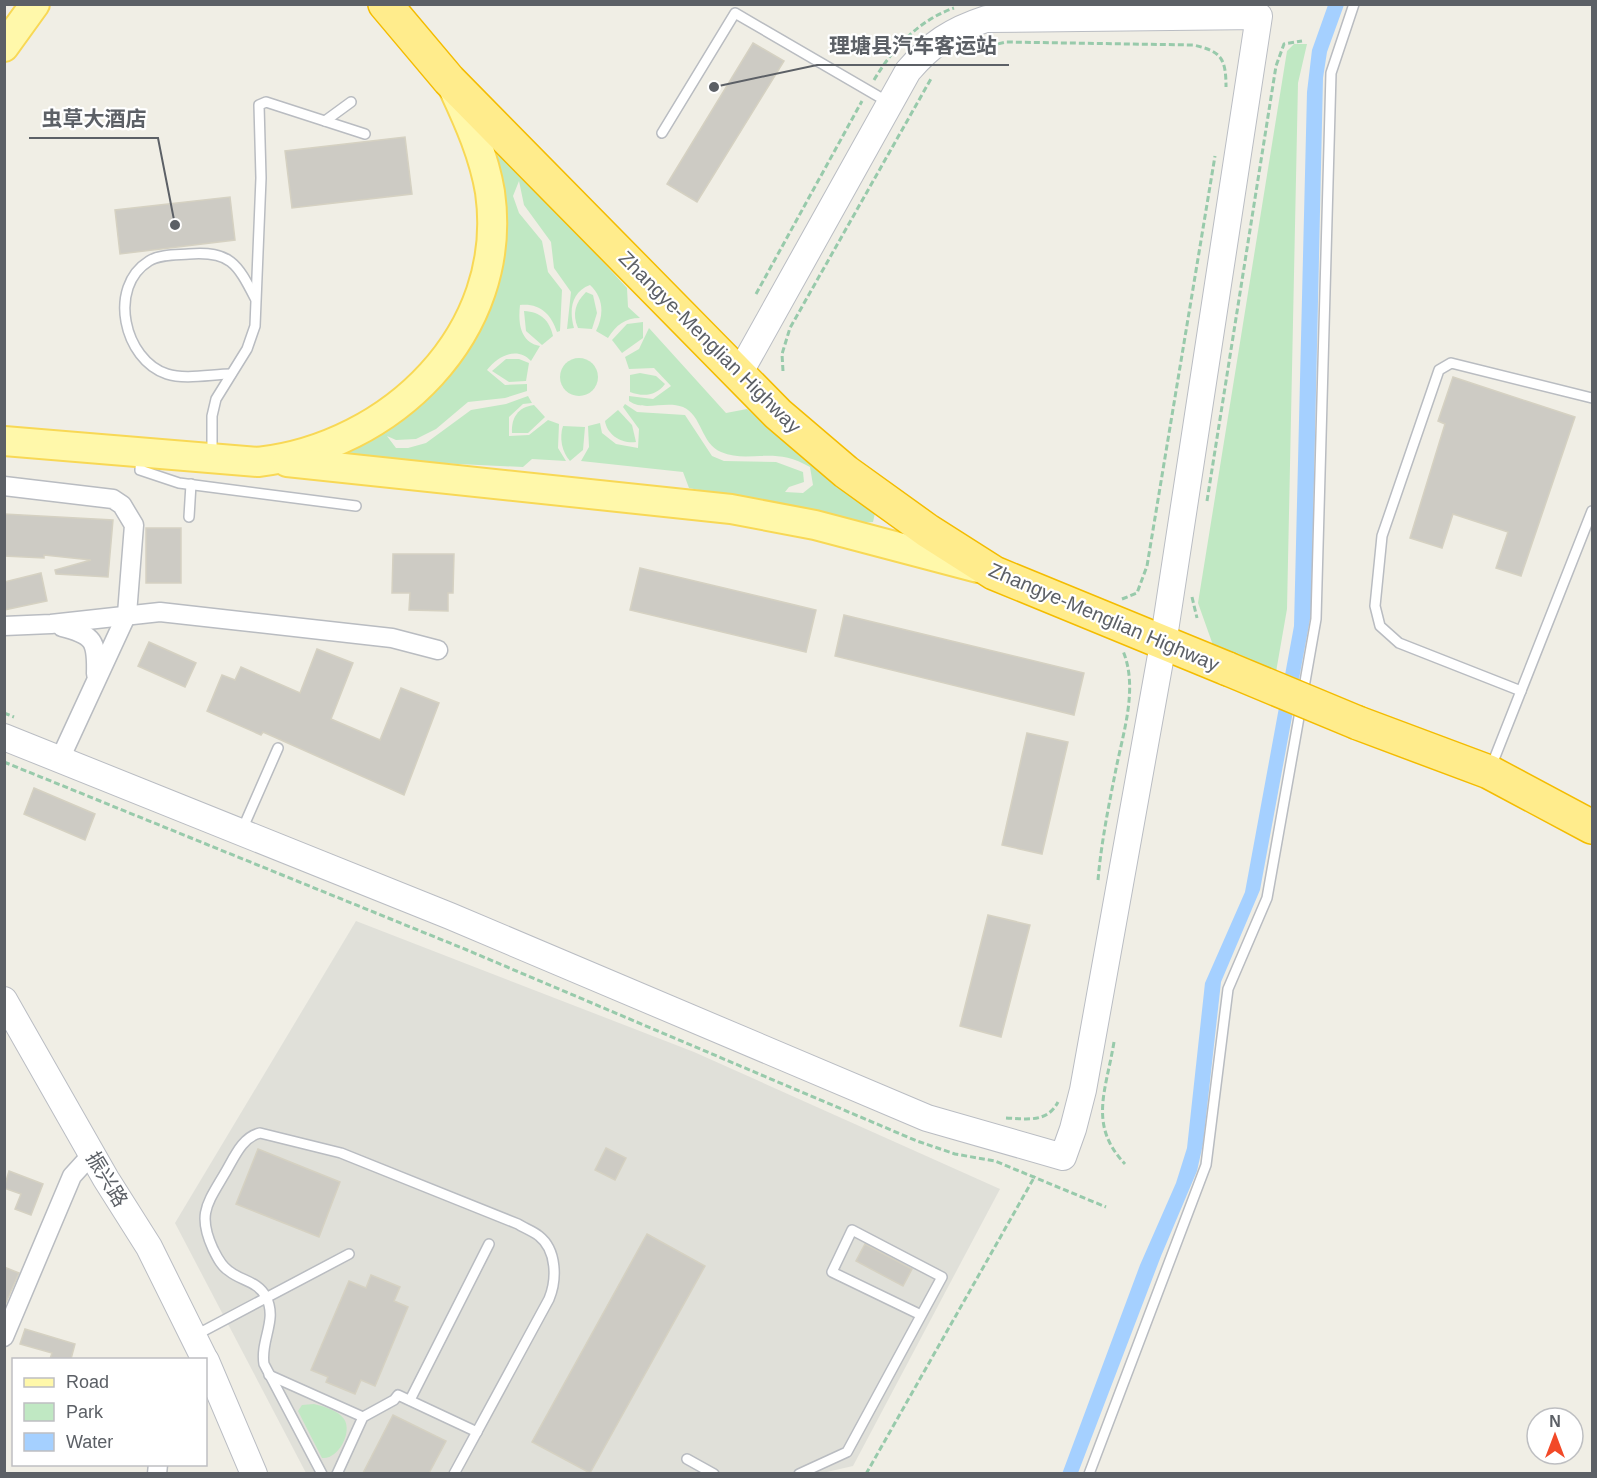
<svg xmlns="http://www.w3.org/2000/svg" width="1597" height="1478" font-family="Arial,'Noto Sans SC',sans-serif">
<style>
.industrial{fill:#e0e0d9}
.green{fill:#c0e8c3}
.water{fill:#a5d0ff}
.building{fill:#cdcbc4;stroke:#d5d1c2;stroke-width:1.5}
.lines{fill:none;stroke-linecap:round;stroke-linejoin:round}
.lane-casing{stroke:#b9bcc1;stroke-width:12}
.street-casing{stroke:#b9bcc1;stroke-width:21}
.secondary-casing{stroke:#babdc3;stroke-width:28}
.primary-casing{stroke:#f8d855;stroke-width:32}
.highway-casing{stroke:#f4bc00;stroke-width:36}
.path{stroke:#98caab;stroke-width:3;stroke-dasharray:6 3;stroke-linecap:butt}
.lane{stroke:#fff;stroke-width:9}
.street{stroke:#fff;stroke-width:18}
.secondary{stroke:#fff;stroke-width:26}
.primary{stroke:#fff8aa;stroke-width:28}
.highway{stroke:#ffec8c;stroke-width:33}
.highway-bridge-casing{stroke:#f4bc00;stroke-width:36;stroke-linecap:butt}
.highway-bridge{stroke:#ffec8c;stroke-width:33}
.labels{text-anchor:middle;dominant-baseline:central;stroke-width:4.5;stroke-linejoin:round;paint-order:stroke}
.street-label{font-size:20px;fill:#5c6066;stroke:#fff}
.leader{fill:none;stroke:#5c6066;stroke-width:2}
.callout-dot{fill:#5c6066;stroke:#fff;stroke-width:2}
.callout-label{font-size:21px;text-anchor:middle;font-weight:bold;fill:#5c6066;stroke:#fff;stroke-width:4.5;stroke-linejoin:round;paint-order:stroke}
</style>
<rect width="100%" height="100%" fill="#f0eee5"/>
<path class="industrial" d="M 356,921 L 694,1052 L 1000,1189 L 853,1466 L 818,1474 L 306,1473 L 175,1223 Z"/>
<g class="green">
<path d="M 1294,44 L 1307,44 L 1298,83 L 1287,609 L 1276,672 L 1214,648 L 1198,603 L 1287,51 Z"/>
<path d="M 492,146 L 515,166 L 627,288 L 628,307 L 640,318 C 625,318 616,325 608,338 L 596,331 C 604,315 604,298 590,285 C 571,292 569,311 574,328 L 567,329 L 571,292 L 554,268 L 551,242 L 524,205 L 519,181 L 513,196 L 519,213 L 542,241 L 548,272 L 562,290 L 560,331 L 557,332 C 551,314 540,303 520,305 C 518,323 520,342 540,346 L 531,361 C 517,346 498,356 487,370 L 505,385 L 527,384 L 527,391 L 505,398 L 468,402 L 436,429 L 416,439 L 396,440 L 387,436 L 396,448 L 408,448 L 426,443 L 471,410 L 506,404 L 528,396 L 532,403 L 523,404 L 509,417 L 509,436 L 529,435 L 548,420 L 559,424 L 558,448 L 566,461 L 532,459 L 523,467 L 355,459 L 337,455 C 390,436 430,399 463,355 Z"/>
<path d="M 586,292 L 593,295 L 597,313 L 592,329 L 578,328 C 572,314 575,303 586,292 Z"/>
<path d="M 524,311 C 541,312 549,320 553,336 L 542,345 L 526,331 Z"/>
<path d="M 643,322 L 643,338 L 622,353 L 612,340 L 627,324 Z"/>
<path d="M 649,328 L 726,413 L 747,409 L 875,513 L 873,522 L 861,523 L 689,488 L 683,472 L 581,461 L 589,447 L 588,426 L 600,423 L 602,433 L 616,444 L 638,448 L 639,429 L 623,407 L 625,404 L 637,412 L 685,415 L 712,456 L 724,461 L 776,462 L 803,472 L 804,482 L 789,487 L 785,492 L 803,493 L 813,485 L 810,467 C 773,445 750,464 721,452 C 701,444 702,415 683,407 C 665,400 645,412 629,401 L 629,396 L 653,399 L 671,386 L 654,368 L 629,369 L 625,357 L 639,349 Z"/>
<circle cx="579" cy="377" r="19"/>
<path d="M 506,359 L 519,359 L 529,363 L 526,381 L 509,382 L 492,371 Z"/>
<path d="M 640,373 L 656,376 L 665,384 C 656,396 643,397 630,392 L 630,375 Z"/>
<path d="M 534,405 L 545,417 L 528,433 L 512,433 C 511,418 518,407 534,405 Z"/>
<path d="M 618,410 L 632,425 L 636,442 C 622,444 607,435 605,421 Z"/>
<path d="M 563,426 L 585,427 L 583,450 L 570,461 C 562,452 559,438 563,426 Z"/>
<path d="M 314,1404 C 323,1406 339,1411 344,1419 C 353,1432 338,1460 322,1458 L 298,1411 L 302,1405 Z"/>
</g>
<path class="water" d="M 1328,5 L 1344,5 L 1327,52 L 1323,78 L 1311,614 L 1260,890 L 1221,982 L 1203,1144 L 1197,1171 L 1161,1256 L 1078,1473 L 1062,1474 L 1140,1265 L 1176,1183 L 1187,1148 L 1205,983 L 1245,892 L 1294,626 L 1307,92 L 1312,50 Z"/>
<g class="building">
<path d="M 753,43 L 784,61 L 697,202 L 667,184 Z"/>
<path d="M 405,137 L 412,194 L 292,208 L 285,151 Z"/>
<path d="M 230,197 L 235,240 L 120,254 L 115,210 Z"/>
<path d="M 1453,377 L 1575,417 L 1521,576 L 1496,568 L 1508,532 L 1453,514 L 1442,548 L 1410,538 L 1445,424 L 1438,421 Z"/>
<path d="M 4,514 L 113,520 L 108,577 L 56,574 L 55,570 L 91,560 L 44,555 L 44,558 L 4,556 Z"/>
<rect x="146" y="528" width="35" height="55"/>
<path d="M 393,554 L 454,554 L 453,593 L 448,593 L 448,611 L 409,610 L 410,593 L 392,593 Z"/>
<path d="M 640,568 L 816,610 L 806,652 L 630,610 Z"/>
<path d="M 41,573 L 47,601 L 4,610 L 4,582 Z"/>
<path d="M 844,615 L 1084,673 L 1074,715 L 835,656 Z"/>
<path d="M 149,642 L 196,663 L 185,687 L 138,666 Z"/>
<path d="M 317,649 L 353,663 L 331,719 L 380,740 L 401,688 L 439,703 L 404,795 L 263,732 L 261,735 L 207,711 L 222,675 L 235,680 L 241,667 L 300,693 Z"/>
<path d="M 1027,733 L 1068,742 L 1042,854 L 1002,845 Z"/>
<path d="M 34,788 L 95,814 L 85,840 L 24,814 Z"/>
<path d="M 988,915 L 1030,925 L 1001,1037 L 960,1026 Z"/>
<path d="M 606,1148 L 626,1158 L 615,1180 L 595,1170 Z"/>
<path d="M 258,1149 L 340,1182 L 319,1237 L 236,1204 Z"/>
<path d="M 9,1171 L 43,1184 L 31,1215 L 15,1209 L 21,1194 L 4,1188 Z"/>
<path d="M 647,1234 L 705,1266 L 590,1473 L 532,1442 Z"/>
<path d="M 865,1244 L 912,1269 L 903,1286 L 856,1261 Z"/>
<path d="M 4,1267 L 19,1273 L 4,1307 Z"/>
<path d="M 371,1275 L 400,1287 L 394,1301 L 408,1307 L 375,1386 L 361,1380 L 355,1394 L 326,1382 L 328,1377 L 311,1370 L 349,1281 L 366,1288 Z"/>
<path d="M 25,1329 L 75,1344 L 71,1359 L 50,1359 L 52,1353 L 20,1344 Z"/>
<path d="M 393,1415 L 446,1441 L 429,1473 L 363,1473 Z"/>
</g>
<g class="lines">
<defs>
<g id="lane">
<path d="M 325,121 L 351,102"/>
<path d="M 662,133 L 735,13 L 888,102"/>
<path d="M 231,374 C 213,374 185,380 167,374 C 124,360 107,287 149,261 C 160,254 177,255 189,254 C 230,251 237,263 255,298"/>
<path d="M 141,455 L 140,470 L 179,483 L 356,506"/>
<path d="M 212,455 L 212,416 L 216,399 L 247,349 L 255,326 L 261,178 L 259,105 L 266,102 L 365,134"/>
<path d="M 189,517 L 191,484"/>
<path d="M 1521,691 L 1399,643 L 1380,626 L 1375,606 L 1382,536 L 1439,370 L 1451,363 L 1592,398"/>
<path d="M 1303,693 L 1316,619 L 1331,73 L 1354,4"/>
<path d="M 1491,767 L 1592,511"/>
<path d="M 242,830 L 278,748"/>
<path d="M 194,1336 L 349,1254"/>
<path d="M 269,1375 L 363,1417"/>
<path d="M 410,1400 L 489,1244"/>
<path d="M 687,1459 L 714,1474"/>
<path d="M 322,1474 L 264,1364 C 260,1340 278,1320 266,1297 C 258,1281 241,1281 229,1271 C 221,1266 217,1257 213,1249 C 197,1214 207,1204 225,1173 C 234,1158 242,1137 260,1133 L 341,1153 L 518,1224 C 524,1228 533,1231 539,1236 C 557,1250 557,1280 549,1299 L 454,1474"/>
<path d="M 337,1474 L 363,1417 L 394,1400 L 398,1395 L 477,1432"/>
<path d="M 799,1474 L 847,1452 L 942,1277 L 852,1230 L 832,1272 L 921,1315"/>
<path d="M 1089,1474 L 1206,1165 L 1228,989 L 1267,898 L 1301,706"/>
</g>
<g id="street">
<path d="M 4,486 L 113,499 L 122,505 L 134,525 L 127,614 L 60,759"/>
<path d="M 4,626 L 51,624 L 160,612 L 392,638 L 438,650"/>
<path d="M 62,627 C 94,635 97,641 96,674"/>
<path d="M 4,1337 L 72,1176 L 92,1154"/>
<path d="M 157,1474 L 158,1464"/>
</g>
<g id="secondary">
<path d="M 4,737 L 450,916 L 927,1118 L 1063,1157 L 1073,1129 L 1083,1090 L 1163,644 L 1259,16 L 986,19 C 952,30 931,44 908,71 L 739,374"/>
<path d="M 4,1000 L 106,1179 L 149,1247 L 205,1360"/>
<path d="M 206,1361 L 254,1474"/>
</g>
<g id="primary">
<path d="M 4,47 L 35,4"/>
<path d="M 4,441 L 258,462 C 391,447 510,333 490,192 C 484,156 469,122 454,90"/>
<path d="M 287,462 L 731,509 L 815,525 L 978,568"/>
</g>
<g id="highway">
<path d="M 385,4 L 449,80 L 778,414 L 846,472 L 928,531 L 994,573 L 1228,669"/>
<path d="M 1358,723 L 1489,772 L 1592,827"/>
</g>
</defs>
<use href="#lane" class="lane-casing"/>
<use href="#street" class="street-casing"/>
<use href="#secondary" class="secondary-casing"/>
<use href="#primary" class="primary-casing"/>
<use href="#highway" class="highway-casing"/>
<g class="path">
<path d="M 963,52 L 1006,42 L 1193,45 C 1221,51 1226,58 1226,87"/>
<path d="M 874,80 C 893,48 919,20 954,8"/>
<path d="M 756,294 L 862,101"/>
<path d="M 783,371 L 782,354 L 790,328 L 932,77"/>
<path d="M 1207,501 L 1276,66 L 1284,44 L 1302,41"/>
<path d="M 1192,597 L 1197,618"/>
<path d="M 1122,599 L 1137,593 L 1147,566 L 1215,156"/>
<path d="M 4,713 L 14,717"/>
<path d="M 4,762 L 467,950 L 917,1141 L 955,1154 L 995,1161 L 1106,1207"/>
<path d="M 1098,880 C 1101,845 1108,809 1115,774 C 1122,736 1139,689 1123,651"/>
<path d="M 1114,1042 C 1106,1091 1088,1125 1125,1164"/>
<path d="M 1006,1118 C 1027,1119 1047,1123 1058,1102"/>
<path d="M 866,1474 L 1035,1176"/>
</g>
<use href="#lane" class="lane"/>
<use href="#street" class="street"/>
<use href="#secondary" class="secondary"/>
<use href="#primary" class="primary"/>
<use href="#highway" class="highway"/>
<defs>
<path id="highway-bridge" d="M 1228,669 L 1358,723"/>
</defs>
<use href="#highway-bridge" class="highway-bridge-casing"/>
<use href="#highway-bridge" class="highway-bridge"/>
</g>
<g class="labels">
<g class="street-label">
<text transform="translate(710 342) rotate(45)">Zhangye-Menglian Highway</text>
<text transform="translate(1104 617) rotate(23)">Zhangye-Menglian Highway</text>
<text transform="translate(107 1179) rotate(59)">振兴路</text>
</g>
</g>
<path class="leader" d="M714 87L817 65H1009M175 225L158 138H29"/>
<g class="callout-dot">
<circle cx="714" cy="87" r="6"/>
<circle cx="175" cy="225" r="6"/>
</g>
<g class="callout-label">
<text x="913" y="53">理塘县汽车客运站</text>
<text x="94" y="126">虫草大酒店</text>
</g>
<rect width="1597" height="1478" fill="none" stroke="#5c6066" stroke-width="12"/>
<rect x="12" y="1358" width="195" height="108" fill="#ffffff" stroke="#bebfc2" stroke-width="1.5"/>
<rect x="24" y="1378" width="30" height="9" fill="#fff8aa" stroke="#bebfc2" stroke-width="1.5"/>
<text x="66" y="1388" font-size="18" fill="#5c6066">Road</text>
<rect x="24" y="1403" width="30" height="18" fill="#c0e8c3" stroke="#bebfc2" stroke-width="1.5"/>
<text x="66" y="1418" font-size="18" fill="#5c6066">Park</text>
<rect x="24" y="1433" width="30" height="18" fill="#a5d0ff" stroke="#bebfc2" stroke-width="1.5"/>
<text x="66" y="1448" font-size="18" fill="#5c6066">Water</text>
<g transform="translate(1555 1436)"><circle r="28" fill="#ffffff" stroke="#bebfc2" stroke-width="1.5"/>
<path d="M0-4.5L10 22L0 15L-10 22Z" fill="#f24928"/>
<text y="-9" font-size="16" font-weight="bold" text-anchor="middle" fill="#5c6066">N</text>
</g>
</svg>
